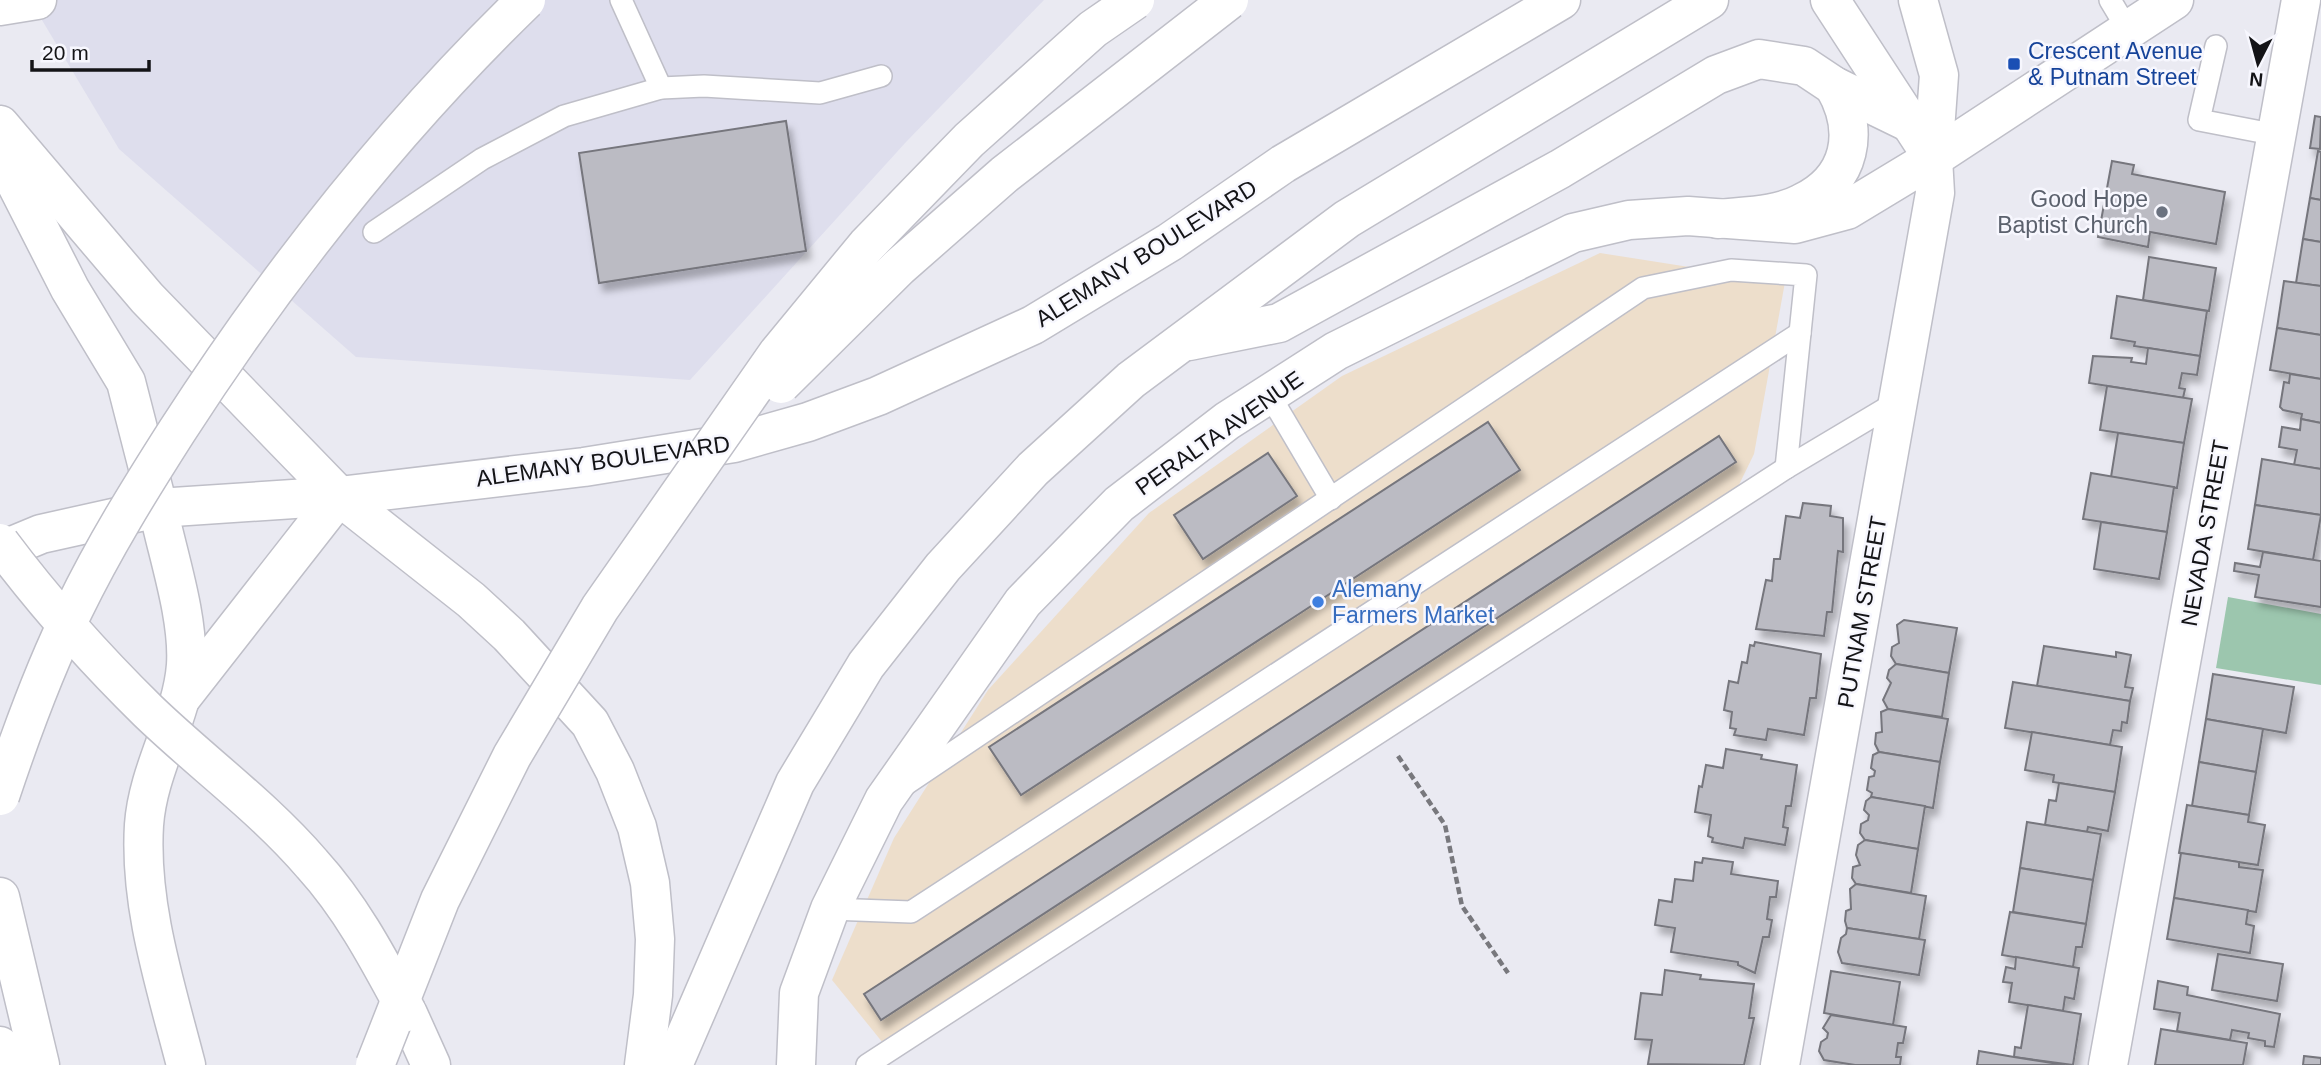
<svg xmlns="http://www.w3.org/2000/svg" width="2321" height="1065" font-family="Helvetica,sans-serif">
<style>
.commercial{fill:#eddecb}
.built{fill:#dedeed}
.green{fill:#9cc6ae}
.building{fill:#bbbbc3;stroke:#76767d;stroke-width:2;filter:url(#shadow)}
.lines{fill:none;stroke-linecap:round;stroke-linejoin:round}
.service-casing{stroke:#bfbfc8;stroke-width:24}
.minor-casing{stroke:#bfbfc8;stroke-width:41}
.primary-casing{stroke:#bfbfc8;stroke-width:41}
.motorway-casing{stroke:#bfbfc8;stroke-width:41}
.path{stroke:#78787d;stroke-width:4.5;stroke-dasharray:7 3.5;stroke-linecap:butt}
.service{stroke:#fff;stroke-width:21}
.minor{stroke:#fff;stroke-width:38}
.primary{stroke:#fff;stroke-width:38}
.motorway{stroke:#fff;stroke-width:38}
.motorway-bridge-casing{stroke:#bfbfc8;stroke-width:41;stroke-linecap:butt}
.motorway-bridge{stroke:#fff;stroke-width:38}
.transit-dot{fill:#1a4fb4;stroke:#f7f7fe;stroke-width:2.5}
.worship-dot{fill:#6b7280;stroke:#f7f7fe;stroke-width:2.5}
.shop-dot{fill:#3f7fe0;stroke:#f7f7fe;stroke-width:2.5}
.labels{text-anchor:middle;dominant-baseline:central;stroke-width:5;stroke-linejoin:round;paint-order:stroke}
.transit-label{font-size:23px;fill:#164399;stroke:#f7f7fe;text-anchor:start}
.worship-label{font-size:23px;fill:#5b616d;stroke:#f7f7fe;text-anchor:end}
.street-label{font-size:23px;fill:#141417;stroke:#f7f7fe}
.shop-label{font-size:23px;fill:#366cbe;stroke:#f7f7fe;text-anchor:start}
</style>
<defs>
<filter id="shadow"><feDropShadow dx="4.5" dy="8" stdDeviation="3.5" flood-color="#0004"/></filter>
</defs>
<rect width="100%" height="100%" fill="#eaeaf2"/>
<path class="commercial" d="M 1600,253 L 1785,282 L 1754,454 L 1734,495 L 883,1043 L 832,980 L 894,838 L 988,690 L 1149,513 L 1342,376 Z"/>
<path class="built" d="M 30,0 L 1044,0 L 906,142 L 690,380 L 356,357 L 119,149 Z"/>
<path class="green" d="M 2228,597 L 2321,614 L 2321,685 L 2216,668 Z"/>
<g class="building">
<path d="M 2315,116 L 2321,117 L 2320,149 L 2310,148 Z"/>
<path d="M 786,121 L 806,251 L 599,283 L 579,153 Z"/>
<path d="M 2318,151 L 2321,152 L 2321,200 L 2310,198 Z"/>
<path d="M 2112,161 L 2134,165 L 2132,174 L 2225,192 L 2216,244 L 2150,232 L 2148,247 L 2098,237 Z"/>
<path d="M 2310,198 L 2321,200 L 2321,242 L 2303,239 Z"/>
<path d="M 2303,239 L 2321,242 L 2321,286 L 2296,283 Z"/>
<path d="M 2149,257 L 2216,268 L 2209,311 L 2143,300 Z"/>
<path d="M 2284,281 L 2321,286 L 2321,335 L 2277,328 Z"/>
<path d="M 2117,296 L 2207,311 L 2200,356 L 2134,346 L 2135,342 L 2111,338 Z"/>
<path d="M 2277,328 L 2321,335 L 2321,379 L 2270,370 Z"/>
<path d="M 2148,348 L 2200,356 L 2197,375 L 2182,373 L 2179,388 L 2185,389 L 2183,398 L 2089,383 L 2093,356 L 2132,358 L 2131,362 L 2146,364 Z"/>
<path d="M 2290,374 L 2321,379 L 2321,423 L 2301,419 L 2302,414 L 2283,410 L 2280,407 L 2284,382 L 2289,383 Z"/>
<path d="M 2107,386 L 2192,399 L 2184,443 L 2100,430 Z"/>
<path d="M 2301,419 L 2321,423 L 2321,469 L 2294,465 L 2297,450 L 2279,447 L 2282,427 L 2300,430 Z"/>
<path d="M 1488,422 L 1520,470 L 1021,795 L 989,747 Z"/>
<path d="M 2118,433 L 2184,443 L 2177,488 L 2111,477 Z"/>
<path d="M 1719,436 L 1736,462 L 881,1020 L 864,994 Z"/>
<path d="M 1268,453 L 1297,496 L 1203,559 L 1174,515 Z"/>
<path d="M 2262,459 L 2321,469 L 2321,515 L 2255,505 Z"/>
<path d="M 2091,473 L 2174,487 L 2167,532 L 2083,519 Z"/>
<path d="M 1803,503 L 1831,506 L 1830,516 L 1843,518 L 1843,552 L 1838,551 L 1832,612 L 1827,612 L 1824,636 L 1756,629 L 1766,580 L 1772,581 L 1774,559 L 1780,559 L 1786,516 L 1800,518 Z"/>
<path d="M 2255,505 L 2321,515 L 2313,560 L 2248,549 Z"/>
<path d="M 2101,522 L 2167,532 L 2159,579 L 2094,569 Z"/>
<path d="M 2263,552 L 2321,561 L 2321,607 L 2255,597 L 2259,575 L 2234,571 L 2235,563 L 2260,567 Z"/>
<path d="M 1904,620 L 1957,628 L 1949,673 L 1896,664 L 1891,656 L 1892,647 L 1899,643 L 1897,625 Z"/>
<path d="M 1755,642 L 1821,654 L 1816,698 L 1810,698 L 1804,735 L 1768,729 L 1766,740 L 1734,735 L 1736,729 L 1730,728 L 1732,712 L 1724,710 L 1729,681 L 1738,683 L 1742,662 L 1747,663 L 1750,645 L 1754,646 Z"/>
<path d="M 2044,646 L 2116,657 L 2116,652 L 2131,655 L 2125,687 L 2133,688 L 2130,701 L 2037,686 Z"/>
<path d="M 1896,664 L 1949,673 L 1942,717 L 1888,709 L 1883,700 L 1891,683 L 1887,678 L 1889,670 Z"/>
<path d="M 2213,674 L 2294,687 L 2286,733 L 2206,719 Z"/>
<path d="M 2013,682 L 2130,701 L 2127,723 L 2122,722 L 2121,731 L 2113,730 L 2110,745 L 2005,728 Z"/>
<path d="M 1888,709 L 1948,719 L 1940,762 L 1879,752 L 1875,744 L 1876,733 L 1882,732 L 1881,712 Z"/>
<path d="M 2206,719 L 2263,729 L 2256,772 L 2199,762 Z"/>
<path d="M 2032,732 L 2122,747 L 2115,792 L 2053,782 L 2054,775 L 2025,770 Z"/>
<path d="M 1726,749 L 1762,755 L 1761,759 L 1797,765 L 1791,806 L 1786,806 L 1783,827 L 1788,828 L 1785,845 L 1745,838 L 1743,848 L 1712,842 L 1713,838 L 1708,836 L 1711,815 L 1695,812 L 1699,786 L 1702,787 L 1706,765 L 1723,768 Z"/>
<path d="M 1879,752 L 1940,762 L 1933,808 L 1871,797 L 1872,793 L 1867,790 L 1869,777 L 1874,776 L 1875,771 L 1871,768 L 1873,755 Z"/>
<path d="M 2199,762 L 2256,772 L 2249,815 L 2192,806 Z"/>
<path d="M 2059,783 L 2115,792 L 2108,831 L 2088,827 L 2087,832 L 2045,825 L 2049,800 L 2056,801 Z"/>
<path d="M 1871,797 L 1925,806 L 1918,849 L 1865,840 L 1860,833 L 1861,824 L 1868,820 L 1869,815 L 1864,810 L 1866,801 Z"/>
<path d="M 2187,805 L 2249,815 L 2248,822 L 2265,825 L 2258,865 L 2179,853 Z"/>
<path d="M 2027,822 L 2101,834 L 2093,880 L 2020,868 Z"/>
<path d="M 1865,840 L 1918,849 L 1911,893 L 1856,884 L 1852,878 L 1853,867 L 1860,865 L 1856,855 L 1858,845 Z"/>
<path d="M 2181,853 L 2239,862 L 2239,867 L 2263,870 L 2256,912 L 2174,898 Z"/>
<path d="M 1703,858 L 1733,862 L 1731,874 L 1778,881 L 1776,897 L 1770,897 L 1767,919 L 1772,920 L 1769,937 L 1763,937 L 1755,973 L 1738,965 L 1738,962 L 1671,952 L 1675,928 L 1655,925 L 1659,900 L 1672,902 L 1675,879 L 1693,881 L 1695,862 L 1702,863 Z"/>
<path d="M 2020,868 L 2093,880 L 2086,924 L 2013,912 Z"/>
<path d="M 1856,884 L 1926,896 L 1919,939 L 1847,928 L 1845,921 L 1846,911 L 1851,909 L 1850,889 Z"/>
<path d="M 2174,898 L 2248,910 L 2246,924 L 2254,926 L 2250,953 L 2167,939 Z"/>
<path d="M 2010,912 L 2086,924 L 2082,947 L 2076,947 L 2073,967 L 2002,955 Z"/>
<path d="M 1847,928 L 1925,940 L 1919,975 L 1842,963 L 1838,952 L 1841,938 L 1846,934 Z"/>
<path d="M 2218,954 L 2283,964 L 2277,1001 L 2212,990 Z"/>
<path d="M 2016,957 L 2079,968 L 2074,999 L 2065,997 L 2063,1011 L 2009,1002 L 2012,983 L 2003,982 L 2006,967 L 2015,969 Z"/>
<path d="M 1665,970 L 1701,975 L 1700,979 L 1754,984 L 1749,1018 L 1754,1018 L 1744,1065 L 1648,1064 L 1652,1040 L 1635,1039 L 1641,993 L 1662,995 Z"/>
<path d="M 1831,971 L 1900,982 L 1893,1025 L 1824,1013 Z"/>
<path d="M 2158,981 L 2188,987 L 2187,995 L 2280,1014 L 2274,1047 L 2265,1046 L 2265,1041 L 2248,1038 L 2249,1033 L 2232,1030 L 2230,1040 L 2177,1031 L 2180,1013 L 2154,1009 Z"/>
<path d="M 2028,1005 L 2081,1014 L 2073,1065 L 2014,1057 L 2015,1047 L 2021,1048 Z"/>
<path d="M 1831,1015 L 1906,1027 L 1903,1043 L 1898,1043 L 1896,1057 L 1901,1057 L 1900,1065 L 1855,1065 L 1824,1060 L 1819,1051 L 1821,1042 L 1827,1038 L 1828,1033 L 1823,1028 Z"/>
<path d="M 2161,1029 L 2247,1043 L 2243,1065 L 2155,1065 Z"/>
<path d="M 1979,1051 L 2014,1057 L 2065,1065 L 1977,1065 Z"/>
<path d="M 2304,1056 L 2321,1058 L 2321,1065 L 2303,1065 Z"/>
</g>
<g class="lines">
<defs>
<g id="service">
<path d="M 621,0 L 661,88"/>
<path d="M 2110,0 L 2128,30"/>
<path d="M 2216,46 L 2199,120 L 2277,135"/>
<path d="M 374,232 L 482,159 L 564,116 L 661,88 L 704,86 L 820,93 L 881,76"/>
<path d="M 1269,394 L 1331,499"/>
<path d="M 906,784 L 1643,288 L 1731,270 L 1806,275 L 1786,468"/>
<path d="M 830,909 L 911,912 L 1800,333"/>
<path d="M 867,1065 L 1786,468 L 1900,400"/>
</g>
<g id="minor">
<path d="M 796,1065 L 799,993 L 830,909 L 884,800 L 1023,602 L 1119,504 L 1227,421 L 1336,351 L 1573,233 L 1629,220 L 1688,216 L 1795,224 L 1847,210 L 1933,158 L 2174,0"/>
<path d="M 1780,1065 L 1935,193 L 1933,158 L 1830,0"/>
<path d="M 2108,1065 L 2301,0"/>
</g>
<g id="primary">
<path d="M 1918,0 L 1939,75 L 1933,158"/>
<path d="M 0,125 L 147,298 L 339,496 L 471,600 L 509,635 L 590,723 L 615,771 L 637,827 L 650,883 L 655,939 L 653,995 L 644,1065"/>
<path d="M 0,152 L 70,289 L 126,382 L 156,499"/>
<path d="M 1718,219 C 1745,216 1778,216 1802,203 C 1852,179 1860,131 1834,86"/>
<path d="M 1189,341 L 1279,323 L 1560,169 L 1716,75 L 1759,59 L 1804,66 L 1834,86 L 1912,124"/>
<path d="M 0,551 L 41,534 L 158,508 L 339,496 L 584,467 L 734,443 L 808,422 L 878,396 L 1033,325 L 1170,242 L 1283,164 L 1561,0"/>
<path d="M 673,1065 L 795,783 L 866,665 L 943,567 L 1033,469 L 1131,380 L 1347,219 L 1709,0"/>
</g>
<g id="motorway">
<path d="M 0,6 L 37,0"/>
<path d="M 158,508 C 168,556 189,617 186,665 C 182,719 148,768 144,825 C 139,906 166,987 186,1065"/>
<path d="M 181,698 L 339,496"/>
<path d="M 0,897 L 40,1065"/>
<path d="M 408,1014 L 431,1065"/>
<path d="M 0,1046 L 18,1065"/>
</g>
</defs>
<use href="#service" class="service-casing"/>
<use href="#minor" class="minor-casing"/>
<use href="#primary" class="primary-casing"/>
<use href="#motorway" class="motorway-casing"/>
<path class="path" d="M 1398,756 L 1445,825 L 1462,906 L 1508,973"/>
<use href="#service" class="service"/>
<use href="#minor" class="minor"/>
<use href="#primary" class="primary"/>
<use href="#motorway" class="motorway"/>
<defs>
<g id="motorway-bridge">
<path d="M 781,384 L 899,267 L 1005,174 L 1229,0"/>
<path d="M 0,543 C 45,603 95,659 148,711 C 202,763 263,807 312,864 C 352,908 379,960 407,1012"/>
<path d="M 0,796 C 21,733 44,669 74,609 C 104,547 140,489 177,431 C 277,276 393,129 526,0"/>
<path d="M 375,1065 L 440,900 L 512,756 L 600,608 L 778,353 L 867,245 L 969,140 L 1093,29 L 1135,0"/>
</g>
</defs>
<use href="#motorway-bridge" class="motorway-bridge-casing"/>
<use href="#motorway-bridge" class="motorway-bridge"/>
</g>
<rect class="transit-dot" x="2007" y="57" width="14" height="14" rx="3.5"/>
<circle class="worship-dot" cx="2162" cy="212" r="7"/>
<circle class="shop-dot" cx="1318" cy="602" r="7"/>
<g class="labels">
<g class="transit-label">
<text x="2028" y="51">Crescent Avenue<tspan x="2028" dy="26">&amp; Putnam Street</tspan></text>
</g>
<g class="worship-label">
<text x="2148" y="199">Good Hope<tspan x="2148" dy="26">Baptist Church</tspan></text>
</g>
<g class="street-label">
<text transform="translate(1146 253) rotate(-32)">ALEMANY BOULEVARD</text>
<text transform="translate(1219 433) rotate(-35)">PERALTA AVENUE</text>
<text transform="translate(603 461) rotate(-8)">ALEMANY BOULEVARD</text>
<text transform="translate(2205 533) rotate(-80)">NEVADA STREET</text>
<text transform="translate(1862 612) rotate(-80)">PUTNAM STREET</text>
</g>
<g class="shop-label">
<text x="1332" y="589">Alemany<tspan x="1332" dy="26">Farmers Market</tspan></text>
</g>
</g>
<g transform="translate(2258 63) rotate(186)" stroke="#f7f7fe" stroke-width="5" paint-order="stroke">
<path d="M0-5L12 26L0 18L-12 26Z" fill="#141417"/>
<text y="-10" font-size="19" font-weight="bold" text-anchor="middle" fill="#141417">N</text>
</g>
<path d="M32 60v10h117v-10" fill="none" stroke="#141417" stroke-width="3.5"/>
<text x="42" y="60" font-size="21" fill="#141417" stroke="#f7f7fe" stroke-width="5" paint-order="stroke">20 m</text>
</svg>
